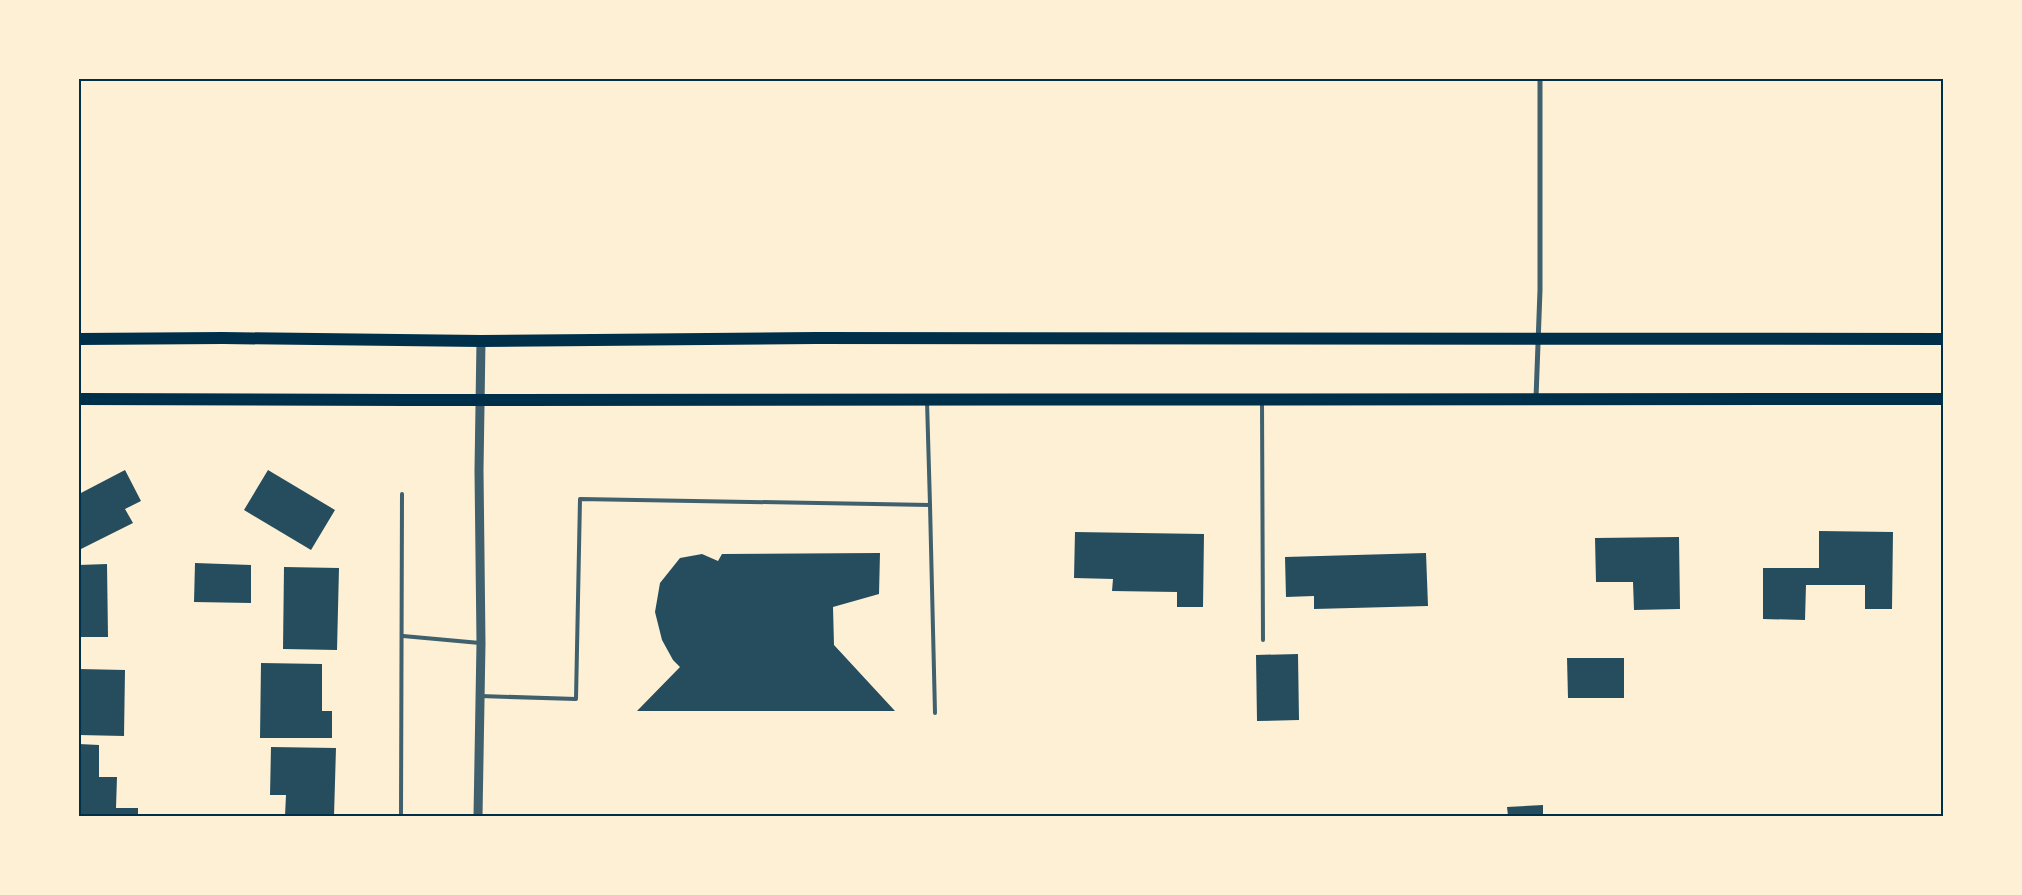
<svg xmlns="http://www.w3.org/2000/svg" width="2022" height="895" font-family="'Archivo Narrow',sans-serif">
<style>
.building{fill:#264d5e}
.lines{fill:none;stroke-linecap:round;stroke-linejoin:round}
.service{stroke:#3f606c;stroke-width:4}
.minor{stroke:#3f606c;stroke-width:5}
.tertiary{stroke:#3f606c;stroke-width:9}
.primary{stroke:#003049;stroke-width:12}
.neatline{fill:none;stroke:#003049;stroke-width:2}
</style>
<rect width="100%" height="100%" fill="#fdf0d5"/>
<g class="building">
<path d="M 125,470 L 141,501 L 125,509 L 133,523 L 79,550 L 79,494 Z"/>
<path d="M 268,470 L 335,510 L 311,550 L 244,510 Z"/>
<path d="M 1819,531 L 1893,532 L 1892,609 L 1865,609 L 1865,585 L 1806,585 L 1805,620 L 1763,619 L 1763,568 L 1819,568 Z"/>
<path d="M 1075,532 L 1204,534 L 1203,607 L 1177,607 L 1177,592 L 1112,591 L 1113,579 L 1074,578 Z"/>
<path d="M 1679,537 L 1680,609 L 1634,610 L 1633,582 L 1596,582 L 1595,538 Z"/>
<path d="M 880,553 L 879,594 L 833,607 L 834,645 L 895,711 L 637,711 L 680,667 L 673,660 L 662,640 L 655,612 L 660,583 L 680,558 L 702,554 L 718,561 L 722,554 Z"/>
<path d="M 1426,553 L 1428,606 L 1314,609 L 1314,596 L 1286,597 L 1285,557 Z"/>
<path d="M 195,563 L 251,565 L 251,603 L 194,602 Z"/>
<path d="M 107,564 L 108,637 L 79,637 L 79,565 Z"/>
<path d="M 284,567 L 339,568 L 337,650 L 283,649 Z"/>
<path d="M 1298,654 L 1299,720 L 1257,721 L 1256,655 Z"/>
<path d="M 1567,658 L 1624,658 L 1624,698 L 1568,698 Z"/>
<path d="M 261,663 L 322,664 L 322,711 L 332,711 L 332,738 L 260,738 Z"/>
<path d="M 79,669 L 125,670 L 124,736 L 79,735 Z"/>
<path d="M 79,744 L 99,745 L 99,777 L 117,777 L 116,808 L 138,808 L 138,816 L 79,816 Z"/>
<path d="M 271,747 L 336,748 L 334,816 L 285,816 L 286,795 L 270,795 Z"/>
<path d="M 1543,805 L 1543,816 L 1508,816 L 1507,807 Z"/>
</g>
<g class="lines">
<g class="service">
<path d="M 1262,402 L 1263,640"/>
<path d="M 930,505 L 935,713"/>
<path d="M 403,636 L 480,643"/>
<path d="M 480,696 L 576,699 L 580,499 L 930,505 L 927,401"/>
<path d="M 401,816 L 402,494"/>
</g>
<path class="minor" d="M 1536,398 L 1540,290 L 1540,79"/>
<path class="tertiary" d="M 478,816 L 481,643 L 479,470 L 481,341"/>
<g class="primary">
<path d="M 79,339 L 223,338 L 481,341 L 816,338 L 1943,339"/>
<path d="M 79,399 L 408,400 L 1943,399"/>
</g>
</g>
<rect width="2022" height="895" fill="none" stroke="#fdf0d5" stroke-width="160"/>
<rect x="80" y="80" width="1862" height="735" class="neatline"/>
</svg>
